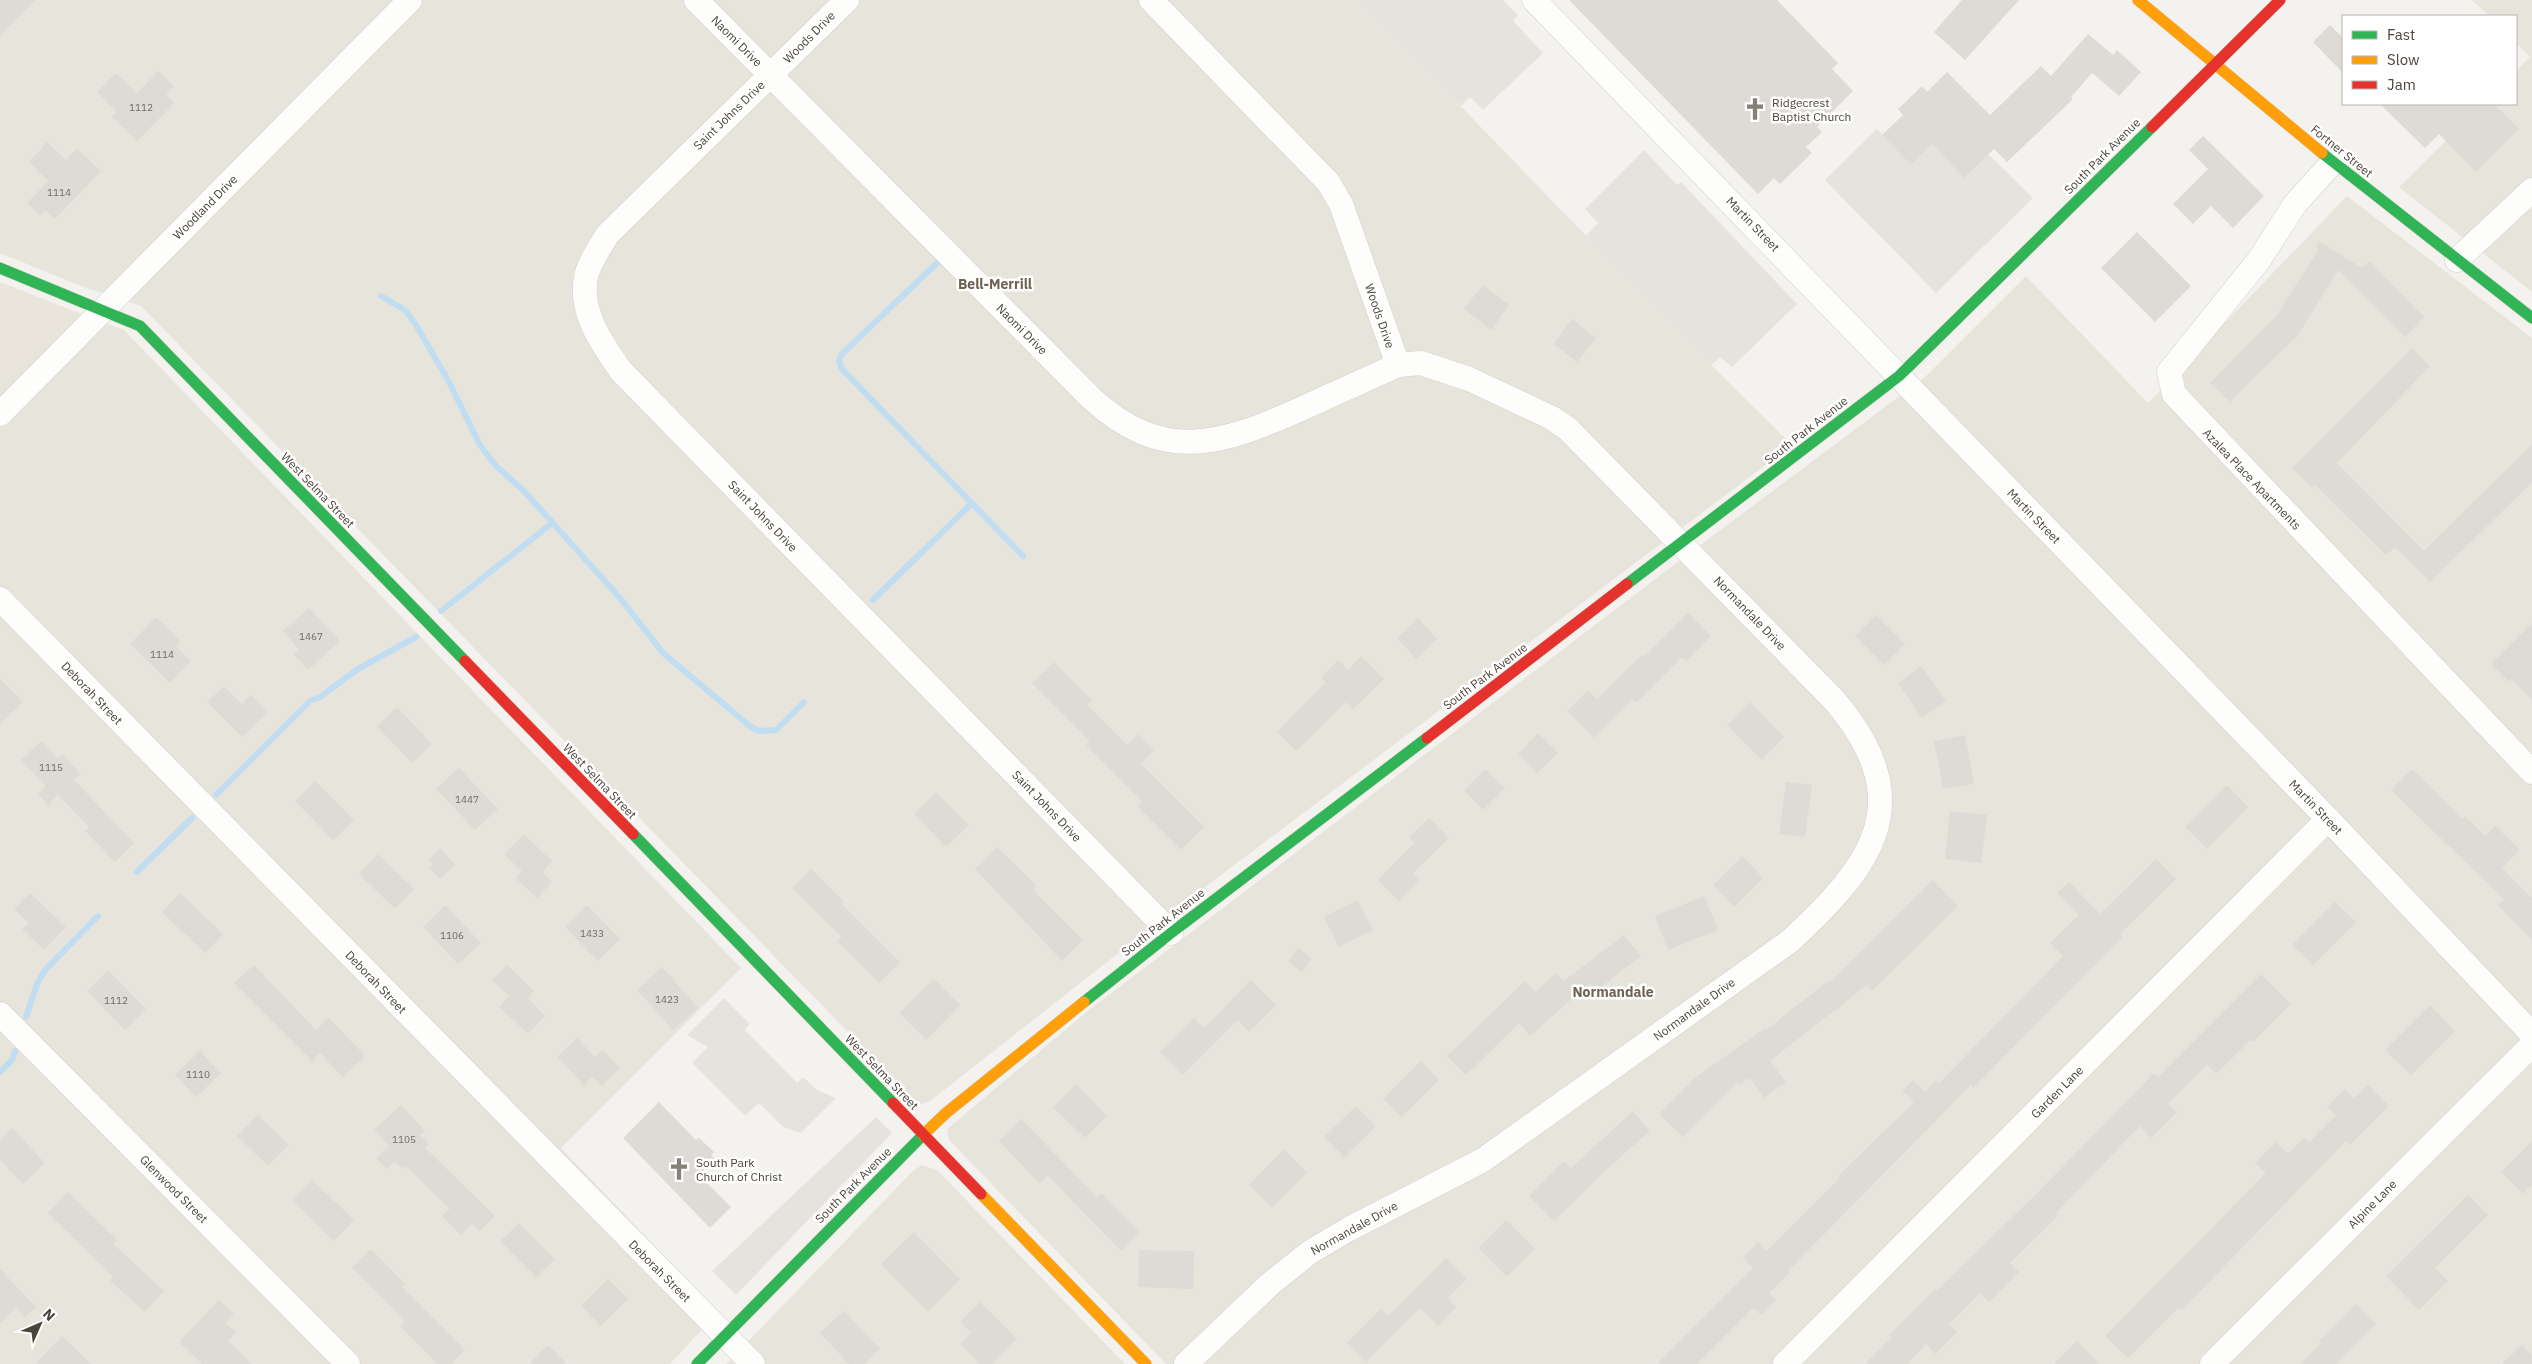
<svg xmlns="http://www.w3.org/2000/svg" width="2532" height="1364" font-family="'IBM Plex Sans',sans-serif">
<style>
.residential{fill:#e7e4dc}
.education{fill:#eae5da}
.parking{fill:#e6e3df}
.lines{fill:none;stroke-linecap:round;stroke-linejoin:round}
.stream{stroke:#c0ddf1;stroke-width:6}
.building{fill:#dedbd6}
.street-casing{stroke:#d2d0cb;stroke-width:25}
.fast-casing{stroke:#d3cfc5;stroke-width:12}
.slow-casing{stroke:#d3cfc5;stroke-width:12}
.jam-casing{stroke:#d3cfc5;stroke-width:12}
.street{stroke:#fdfdfc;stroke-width:24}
.fast{stroke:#30b455;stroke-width:11}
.slow{stroke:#ff9f0a;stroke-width:11}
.jam{stroke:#e5322d;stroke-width:11}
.labels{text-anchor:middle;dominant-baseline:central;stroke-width:5;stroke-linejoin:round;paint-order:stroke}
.number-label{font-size:10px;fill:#706a61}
.street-label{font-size:12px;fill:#4b4439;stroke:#fff}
.poi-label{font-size:12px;fill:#4b4439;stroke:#fff;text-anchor:start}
.neighbourhood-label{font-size:14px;font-weight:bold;fill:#6e6250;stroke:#fff}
</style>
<rect width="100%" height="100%" fill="#f4f2ee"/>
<g class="residential">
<path d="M 0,0 L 1358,0 L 1711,365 L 1792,445 L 1144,933 L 930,1101 L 919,1105 L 141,306 L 81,286 L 0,253 Z"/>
<path d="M 2472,0 L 2532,0 L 2532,292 L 2399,187 L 2483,104 L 2516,104 L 2516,71 L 2530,57 L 2516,43 L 2516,16 L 2489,16 Z"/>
<path d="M 2347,196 L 2532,338 L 2532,1364 L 1166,1364 L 949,1140 L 947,1129 L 1089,1010 L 1679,561 L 1925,377 L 2026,276 L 2148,403 Z"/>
<path d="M 61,306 L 124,330 L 741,968 L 561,1148 L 718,1312 L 670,1364 L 0,1364 L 0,387 L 59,326 Z"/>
<path d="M 922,1165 L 937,1170 L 1125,1364 L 726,1364 L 914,1170 Z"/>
</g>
<path class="education" d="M 0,282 L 61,306 L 63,316 L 59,326 L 0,387 Z"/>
<g class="parking">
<path d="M 1358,0 L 1503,0 L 1518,15 L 1513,21 L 1543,53 L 1483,110 L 1470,97 L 1461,106 Z"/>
<path d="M 1877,129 L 1911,165 L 1932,144 L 1964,177 L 1988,154 L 2033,198 L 1936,293 L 1825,180 Z"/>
<path d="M 1644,150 L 1677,185 L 1681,182 L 1797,304 L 1732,367 L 1720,357 L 1711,365 L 1586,236 L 1598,223 L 1585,209 Z"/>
<path d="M 724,998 L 750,1024 L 745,1030 L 797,1083 L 803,1077 L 817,1090 L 836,1098 L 801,1133 L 783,1127 L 759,1103 L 745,1116 L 692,1063 L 708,1047 L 687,1035 Z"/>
<path d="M 876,1117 L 892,1133 L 736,1295 L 712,1271 Z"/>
</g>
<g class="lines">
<g class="stream">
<path d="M 939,261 L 842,354 L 839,360 L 841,368 L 1023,556"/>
<path d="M 381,296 L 405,310 L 416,325 L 448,380 L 480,445 L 495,465 L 524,491 L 620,598 L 663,653 L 751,727 L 759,731 L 776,730 L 804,702"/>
<path d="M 873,600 L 971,504"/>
<path d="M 441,611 L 551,524"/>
<path d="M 216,795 L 310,701 L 320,697 L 358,669 L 416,637"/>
<path d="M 137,872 L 192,818"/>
<path d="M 26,1017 L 37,984 L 45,970 L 98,916"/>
<path d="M 0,1072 L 12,1060 L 15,1051"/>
</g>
</g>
<g class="building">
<path d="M 0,0 L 35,0 L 0,36 Z"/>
<path d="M 1569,0 L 1777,0 L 1838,63 L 1832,69 L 1853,91 L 1817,127 L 1822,132 L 1806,147 L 1812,153 L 1780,184 L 1774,178 L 1758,194 Z"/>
<path d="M 1962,0 L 2019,0 L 1965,60 L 1934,32 Z"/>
<path d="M 2330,25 L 2343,38 L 2343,73 L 2313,42 Z"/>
<path d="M 2088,34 L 2113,55 L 2117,50 L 2141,72 L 2119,96 L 2092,73 L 2071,97 L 2073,99 L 2007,162 L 1994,149 L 1964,178 L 1932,144 L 1911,165 L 1882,135 L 1903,115 L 1898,109 L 1922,86 L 1927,92 L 1947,72 L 1990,115 L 2041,66 L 2051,76 Z"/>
<path d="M 158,71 L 174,86 L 166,94 L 174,103 L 137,141 L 112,117 L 117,112 L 97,92 L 116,73 L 137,93 Z"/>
<path d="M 2380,104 L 2494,104 L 2519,129 L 2476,172 L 2439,134 L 2425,148 Z"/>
<path d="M 2203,136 L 2264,196 L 2233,228 L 2211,206 L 2193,224 L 2173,204 L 2208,169 L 2189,150 Z"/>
<path d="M 47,142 L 66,160 L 77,149 L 101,171 L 55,219 L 45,210 L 40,216 L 27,203 L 48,181 L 29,162 Z"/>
<path d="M 2137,232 L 2191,286 L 2155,322 L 2101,268 Z"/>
<path d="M 2320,242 L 2362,268 L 2369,261 L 2424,317 L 2405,337 L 2338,270 L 2298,335 L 2230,402 L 2210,383 L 2277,315 L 2318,250 L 2316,247 Z"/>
<path d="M 1483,285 L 1509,305 L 1491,330 L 1464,309 Z"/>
<path d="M 1572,319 L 1596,338 L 1577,362 L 1554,344 Z"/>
<path d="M 2412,348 L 2430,366 L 2337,463 L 2424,551 L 2532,444 L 2532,482 L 2430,582 L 2395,547 L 2386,555 L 2315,485 L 2312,488 L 2292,468 Z"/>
<path d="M 309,608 L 340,641 L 308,670 L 294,654 L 299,649 L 283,631 Z"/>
<path d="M 1688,613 L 1711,636 L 1686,661 L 1682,657 L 1636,703 L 1633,699 L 1594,738 L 1567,711 L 1588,690 L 1597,699 L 1642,655 L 1644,657 Z"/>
<path d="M 1876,615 L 1905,644 L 1884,665 L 1855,636 Z"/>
<path d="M 156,617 L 181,641 L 176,646 L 191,661 L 170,683 L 130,644 Z"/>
<path d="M 1418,618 L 1437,639 L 1416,659 L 1397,638 Z"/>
<path d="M 2532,623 L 2532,700 L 2511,679 L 2509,682 L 2491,664 Z"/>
<path d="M 1361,656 L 1384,679 L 1353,709 L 1346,702 L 1296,751 L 1277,732 L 1326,682 L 1321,678 L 1338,660 L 1348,670 Z"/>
<path d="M 1054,662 L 1092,700 L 1087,705 L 1127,745 L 1138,734 L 1154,750 L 1141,764 L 1204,827 L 1181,850 L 1137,806 L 1142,801 L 1086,745 L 1090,741 L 1032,683 Z"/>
<path d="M 1921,666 L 1946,701 L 1922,718 L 1898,683 Z"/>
<path d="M 0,679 L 23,702 L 0,724 Z"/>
<path d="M 224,686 L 242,704 L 251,695 L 268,712 L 242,737 L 207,702 Z"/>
<path d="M 1750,702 L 1784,737 L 1762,760 L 1727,725 Z"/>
<path d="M 397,707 L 432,744 L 412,763 L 377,726 Z"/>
<path d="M 1538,733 L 1558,753 L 1537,773 L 1518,754 Z"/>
<path d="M 1965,735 L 1974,784 L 1943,789 L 1934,741 Z"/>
<path d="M 41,741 L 58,758 L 62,754 L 81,774 L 74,780 L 134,843 L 115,862 L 85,831 L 89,827 L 58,795 L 48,805 L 38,794 L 46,786 L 21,760 Z"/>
<path d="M 459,768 L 498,809 L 475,830 L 436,789 Z"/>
<path d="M 1485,769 L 1505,788 L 1483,810 L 1464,790 Z"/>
<path d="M 2412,769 L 2463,819 L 2465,816 L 2485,836 L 2495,826 L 2520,850 L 2502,868 L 2532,898 L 2532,940 L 2498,905 L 2504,899 L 2391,790 Z"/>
<path d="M 315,781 L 354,820 L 333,840 L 295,801 Z"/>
<path d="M 1786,782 L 1812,785 L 1805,837 L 1779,834 Z"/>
<path d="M 2227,785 L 2248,807 L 2207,849 L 2185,827 Z"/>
<path d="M 936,792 L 969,825 L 946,847 L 914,814 Z"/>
<path d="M 1950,811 L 1987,815 L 1981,863 L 1945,859 Z"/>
<path d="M 1429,818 L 1449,838 L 1413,873 L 1420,880 L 1399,901 L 1378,880 L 1414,843 L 1409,837 Z"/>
<path d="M 524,834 L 552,861 L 542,872 L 552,882 L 537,898 L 515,878 L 522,871 L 504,854 Z"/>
<path d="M 997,847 L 1037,886 L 1033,890 L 1083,940 L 1062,961 L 975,869 Z"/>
<path d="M 440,848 L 455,865 L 440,879 L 429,868 L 433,864 L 429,859 Z"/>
<path d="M 378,854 L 414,889 L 395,909 L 359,874 Z"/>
<path d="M 1742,856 L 1763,878 L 1734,907 L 1713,885 Z"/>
<path d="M 2156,859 L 2176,879 L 2120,934 L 2123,937 L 1973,1088 L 1971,1085 L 1788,1271 L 1789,1273 L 1769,1293 L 1776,1300 L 1761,1315 L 1753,1308 L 1697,1364 L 1657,1364 L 1753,1268 L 1743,1258 L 1758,1242 L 1767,1251 L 1840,1178 L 1838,1176 L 1914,1102 L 1902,1091 L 1913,1080 L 1925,1092 L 1936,1080 L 1939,1083 L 2063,956 L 2050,943 L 2079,915 L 2057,893 L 2069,882 L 2100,914 Z"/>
<path d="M 811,869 L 843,901 L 841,903 L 900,962 L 879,983 L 837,941 L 842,937 L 792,888 Z"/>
<path d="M 1933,880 L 1958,906 L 1872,991 L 1867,985 L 1770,1061 L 1786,1082 L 1764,1098 L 1750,1078 L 1739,1085 L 1737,1083 L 1683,1137 L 1659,1114 L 1696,1077 L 1765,1028 L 1766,1030 L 1828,981 L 1829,983 Z"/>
<path d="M 30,893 L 66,927 L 44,950 L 22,929 L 29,923 L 14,909 Z"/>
<path d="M 180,893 L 223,934 L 205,953 L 162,912 Z"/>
<path d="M 1704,896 L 1718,930 L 1668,950 L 1655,916 Z"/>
<path d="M 1357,900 L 1373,930 L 1339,947 L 1324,917 Z"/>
<path d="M 2335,902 L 2356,922 L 2313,965 L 2292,945 Z"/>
<path d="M 445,905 L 481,943 L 458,964 L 423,927 Z"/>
<path d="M 587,905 L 620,939 L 598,961 L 565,927 Z"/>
<path d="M 1624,935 L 1641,956 L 1596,991 L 1590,983 L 1530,1036 L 1519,1023 L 1466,1075 L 1447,1056 L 1525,981 L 1535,992 L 1556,973 L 1564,981 Z"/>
<path d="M 1298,948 L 1312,958 L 1302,972 L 1288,962 Z"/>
<path d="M 254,965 L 316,1030 L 329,1018 L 365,1056 L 343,1077 L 320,1053 L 312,1061 L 234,983 Z"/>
<path d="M 507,965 L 534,991 L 528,998 L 545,1016 L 528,1034 L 499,1007 L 509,996 L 492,980 Z"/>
<path d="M 662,967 L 698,1008 L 673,1030 L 637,990 Z"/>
<path d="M 108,970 L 146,1009 L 125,1030 L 87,991 Z"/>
<path d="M 2261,974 L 2291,1004 L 2253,1042 L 2251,1040 L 2216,1074 L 2207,1065 L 2168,1104 L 2177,1112 L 2151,1138 L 2140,1126 L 2055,1214 L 2058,1216 L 2010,1263 L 2019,1272 L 1989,1302 L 1980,1293 L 1949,1324 L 1957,1332 L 1935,1354 L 1926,1344 L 1907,1364 L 1865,1364 L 1892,1337 L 1889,1335 L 1935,1289 L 1936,1291 L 2036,1194 L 2154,1073 L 2158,1077 Z"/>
<path d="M 934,979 L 960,1005 L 926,1040 L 899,1013 Z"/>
<path d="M 1251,980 L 1276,1005 L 1249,1032 L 1238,1020 L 1183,1075 L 1160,1052 L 1194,1018 L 1204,1028 Z"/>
<path d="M 2430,1005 L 2455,1031 L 2411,1075 L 2385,1050 Z"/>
<path d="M 577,1038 L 595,1057 L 603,1050 L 620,1068 L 602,1086 L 592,1077 L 584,1085 L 557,1057 Z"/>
<path d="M 200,1051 L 221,1073 L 196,1097 L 175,1075 Z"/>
<path d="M 1421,1061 L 1439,1080 L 1402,1117 L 1383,1099 Z"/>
<path d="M 1076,1084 L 1107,1116 L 1085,1138 L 1053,1107 Z"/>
<path d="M 2368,1085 L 2389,1106 L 2350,1145 L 2346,1141 L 2181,1311 L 2178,1308 L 2128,1358 L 2105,1336 L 2266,1173 L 2255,1163 L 2276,1142 L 2288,1154 L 2305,1137 L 2309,1142 L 2336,1115 L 2327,1107 L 2345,1089 L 2354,1098 Z"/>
<path d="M 659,1102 L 696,1140 L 699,1138 L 714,1152 L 711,1155 L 715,1159 L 699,1175 L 731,1207 L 710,1228 L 623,1138 Z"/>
<path d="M 401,1105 L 425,1131 L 420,1135 L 429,1144 L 425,1148 L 495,1216 L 480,1231 L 472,1224 L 461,1235 L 442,1216 L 450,1209 L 406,1166 L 402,1169 L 395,1161 L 387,1169 L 376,1158 L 389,1146 L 374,1130 Z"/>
<path d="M 1356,1106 L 1376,1126 L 1344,1157 L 1324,1137 Z"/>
<path d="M 1633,1111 L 1650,1131 L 1607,1169 L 1554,1221 L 1529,1196 L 1564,1161 L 1571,1168 Z"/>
<path d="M 258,1115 L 289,1145 L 268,1166 L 237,1136 Z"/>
<path d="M 1021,1119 L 1097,1197 L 1101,1193 L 1140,1232 L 1121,1251 L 1048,1176 L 1039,1183 L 999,1141 Z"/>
<path d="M 12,1128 L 45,1163 L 23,1184 L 0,1160 L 0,1140 Z"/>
<path d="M 2532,1141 L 2532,1184 L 2523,1194 L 2501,1172 Z"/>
<path d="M 1284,1149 L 1307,1173 L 1272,1208 L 1249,1185 Z"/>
<path d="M 312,1180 L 354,1220 L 334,1241 L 292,1200 Z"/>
<path d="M 68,1192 L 117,1240 L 113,1244 L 164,1291 L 145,1312 L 110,1281 L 113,1277 L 48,1213 Z"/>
<path d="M 2468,1195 L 2488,1215 L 2435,1268 L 2448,1281 L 2419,1310 L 2386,1276 Z"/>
<path d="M 1506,1220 L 1535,1249 L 1507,1277 L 1478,1248 Z"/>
<path d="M 519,1223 L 555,1259 L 536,1277 L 500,1241 Z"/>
<path d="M 914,1232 L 960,1279 L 928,1312 L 881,1264 Z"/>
<path d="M 371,1249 L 405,1284 L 402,1287 L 465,1350 L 451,1364 L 438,1364 L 400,1326 L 405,1321 L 352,1267 Z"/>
<path d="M 1139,1250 L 1194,1251 L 1193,1289 L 1138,1287 Z"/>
<path d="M 1446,1258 L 1467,1279 L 1448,1298 L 1456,1307 L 1438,1326 L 1420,1308 L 1366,1362 L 1347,1343 L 1381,1309 L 1388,1316 Z"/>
<path d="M 0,1269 L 36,1307 L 25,1317 L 16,1308 L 0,1323 Z"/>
<path d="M 608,1279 L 628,1299 L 601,1326 L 581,1306 Z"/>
<path d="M 219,1300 L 234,1314 L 225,1323 L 236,1332 L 228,1341 L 252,1364 L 202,1364 L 179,1342 Z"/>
<path d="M 980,1302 L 1017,1339 L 992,1364 L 980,1364 L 960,1344 L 971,1333 L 960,1322 Z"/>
<path d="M 2356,1304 L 2376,1324 L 2336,1364 L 2300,1364 L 2321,1343 L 2319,1341 Z"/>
<path d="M 844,1311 L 880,1349 L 864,1364 L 849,1364 L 820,1333 Z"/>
<path d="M 62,1336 L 91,1364 L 35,1364 Z"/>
<path d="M 2077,1341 L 2100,1364 L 2054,1364 Z"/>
<path d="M 548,1345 L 567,1364 L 529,1364 Z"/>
<path d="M 2522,1345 L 2532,1355 L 2532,1364 L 2502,1364 Z"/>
</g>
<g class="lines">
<defs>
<g id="street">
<path d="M 696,0 L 1091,398 C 1163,464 1220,445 1301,409 C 1333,394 1365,380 1398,365 L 1421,363 L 1469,379 L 1552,418 L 1568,429 L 1834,700 C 1920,801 1874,864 1790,941 L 1483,1160 L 1349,1229 L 1310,1252 L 1270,1284 L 1186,1364"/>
<path d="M 847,0 L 607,235 C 600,248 589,262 586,277 C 579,312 602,344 621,371 L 1171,933"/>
<path d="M 1151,0 L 1328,182 L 1341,204 L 1398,365"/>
<path d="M 1534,0 L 2328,819 L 2532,1034"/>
<path d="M 2333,162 L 2295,204 L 2259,260 L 2169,372 L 2174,394 L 2532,772"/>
<path d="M 2457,260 L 2532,190"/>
<path d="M 0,414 L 410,0"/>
<path d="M 0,599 L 753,1364"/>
<path d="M 0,1014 L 348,1364"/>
<path d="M 1785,1364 L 2328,819"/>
<path d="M 2212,1364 L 2532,1045"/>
</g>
<g id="fast">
<path d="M 2322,153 L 2532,318"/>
<path d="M 0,268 L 140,326 L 465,661"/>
<path d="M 1627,584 L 1899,376 L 2152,127"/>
<path d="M 633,834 L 893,1103"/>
<path d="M 1084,1002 L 1171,933 L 1427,738"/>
<path d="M 697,1364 L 923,1135"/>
</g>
<g id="slow">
<path d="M 2138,0 L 2322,153"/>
<path d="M 923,1135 L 946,1113 L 1084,1002"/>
<path d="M 981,1194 L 1146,1364"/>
</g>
<g id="jam">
<path d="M 2152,127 L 2280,0"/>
<path d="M 465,661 L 633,834"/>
<path d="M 1427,738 L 1627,584"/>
<path d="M 893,1103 L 981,1194"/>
</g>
</defs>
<use href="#street" class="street-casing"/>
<use href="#fast" class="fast-casing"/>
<use href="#slow" class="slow-casing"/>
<use href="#jam" class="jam-casing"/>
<use href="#street" class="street"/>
<use href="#fast" class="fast"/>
<use href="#slow" class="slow"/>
<use href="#jam" class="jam"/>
</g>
<defs>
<symbol id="church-bare" viewBox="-9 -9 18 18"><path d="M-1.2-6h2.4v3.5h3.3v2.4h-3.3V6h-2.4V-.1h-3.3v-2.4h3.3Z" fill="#868178" stroke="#fff" stroke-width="2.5" paint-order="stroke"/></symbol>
</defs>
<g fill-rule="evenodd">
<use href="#church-bare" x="1739" y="93" width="32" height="32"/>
<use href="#church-bare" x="663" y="1153" width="32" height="32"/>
</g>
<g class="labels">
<g class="number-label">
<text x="141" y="107">1112</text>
<text x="59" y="192">1114</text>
<text x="311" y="636">1467</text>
<text x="162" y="654">1114</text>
<text x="51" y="767">1115</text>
<text x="467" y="799">1447</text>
<text x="592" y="933">1433</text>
<text x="452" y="935">1106</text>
<text x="667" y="999">1423</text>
<text x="116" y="1000">1112</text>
<text x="198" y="1074">1110</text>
<text x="404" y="1139">1105</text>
</g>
<g class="street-label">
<text transform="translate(809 37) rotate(-45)">Woods Drive</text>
<text transform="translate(737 41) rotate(45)">Naomi Drive</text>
<text transform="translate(729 115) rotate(-44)">Saint Johns Drive</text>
<text transform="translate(2342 151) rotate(39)">Fortner Street</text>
<text transform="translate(2102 156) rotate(-45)">South Park Avenue</text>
<text transform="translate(205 207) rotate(-45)">Woodland Drive</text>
<text transform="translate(1753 224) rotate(46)">Martin Street</text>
<text transform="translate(1380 316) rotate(71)">Woods Drive</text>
<text transform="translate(1022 329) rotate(45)">Naomi Drive</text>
<text transform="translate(1806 430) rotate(-38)">South Park Avenue</text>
<text transform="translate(2252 479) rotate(46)">Azalea Place Apartments</text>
<text transform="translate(318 490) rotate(46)">West Selma Street</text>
<text transform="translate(763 516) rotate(46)">Saint Johns Drive</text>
<text transform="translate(2034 516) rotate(46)">Martin Street</text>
<text transform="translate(1750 613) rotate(46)">Normandale Drive</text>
<text transform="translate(1485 676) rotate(-37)">South Park Avenue</text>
<text transform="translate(92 693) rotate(46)">Deborah Street</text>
<text transform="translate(600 781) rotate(46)">West Selma Street</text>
<text transform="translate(1047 806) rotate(46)">Saint Johns Drive</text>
<text transform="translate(2316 807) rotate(46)">Martin Street</text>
<text transform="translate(1163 922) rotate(-38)">South Park Avenue</text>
<text transform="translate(376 982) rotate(46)">Deborah Street</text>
<text transform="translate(1694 1009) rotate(-36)">Normandale Drive</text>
<text transform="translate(882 1072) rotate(46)">West Selma Street</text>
<text transform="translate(2057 1092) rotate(-45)">Garden Lane</text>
<text transform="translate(853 1185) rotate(-45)">South Park Avenue</text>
<text transform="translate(174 1189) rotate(45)">Glenwood Street</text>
<text transform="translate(2372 1204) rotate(-45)">Alpine Lane</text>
<text transform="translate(1354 1228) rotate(-29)">Normandale Drive</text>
<text transform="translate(660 1271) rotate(45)">Deborah Street</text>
</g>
<g class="poi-label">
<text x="1772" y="102">Ridgecrest<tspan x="1772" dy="14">Baptist Church</tspan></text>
<text x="696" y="1162">South Park<tspan x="696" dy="14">Church of Christ</tspan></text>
</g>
<g class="neighbourhood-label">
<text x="995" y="284">Bell-Merrill</text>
<text x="1613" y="992">Normandale</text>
</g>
</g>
<rect x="2342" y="15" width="175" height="90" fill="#ffffff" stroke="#b7b4b0"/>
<rect x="2352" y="31" width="25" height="8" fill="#30b455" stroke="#b7b4b0"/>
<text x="2387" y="40" font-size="15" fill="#4b4439">Fast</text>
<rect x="2352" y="56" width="25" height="8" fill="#ff9f0a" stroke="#b7b4b0"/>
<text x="2387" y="65" font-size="15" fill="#4b4439">Slow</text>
<rect x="2352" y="81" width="25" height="8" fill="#e5322d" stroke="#b7b4b0"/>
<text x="2387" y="90" font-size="15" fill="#4b4439">Jam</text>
<g transform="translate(40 1324) rotate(45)" stroke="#ffffff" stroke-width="4" paint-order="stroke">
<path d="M0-4L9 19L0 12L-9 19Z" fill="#4b4439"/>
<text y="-8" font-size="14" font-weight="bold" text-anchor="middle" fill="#4b4439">N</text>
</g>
</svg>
